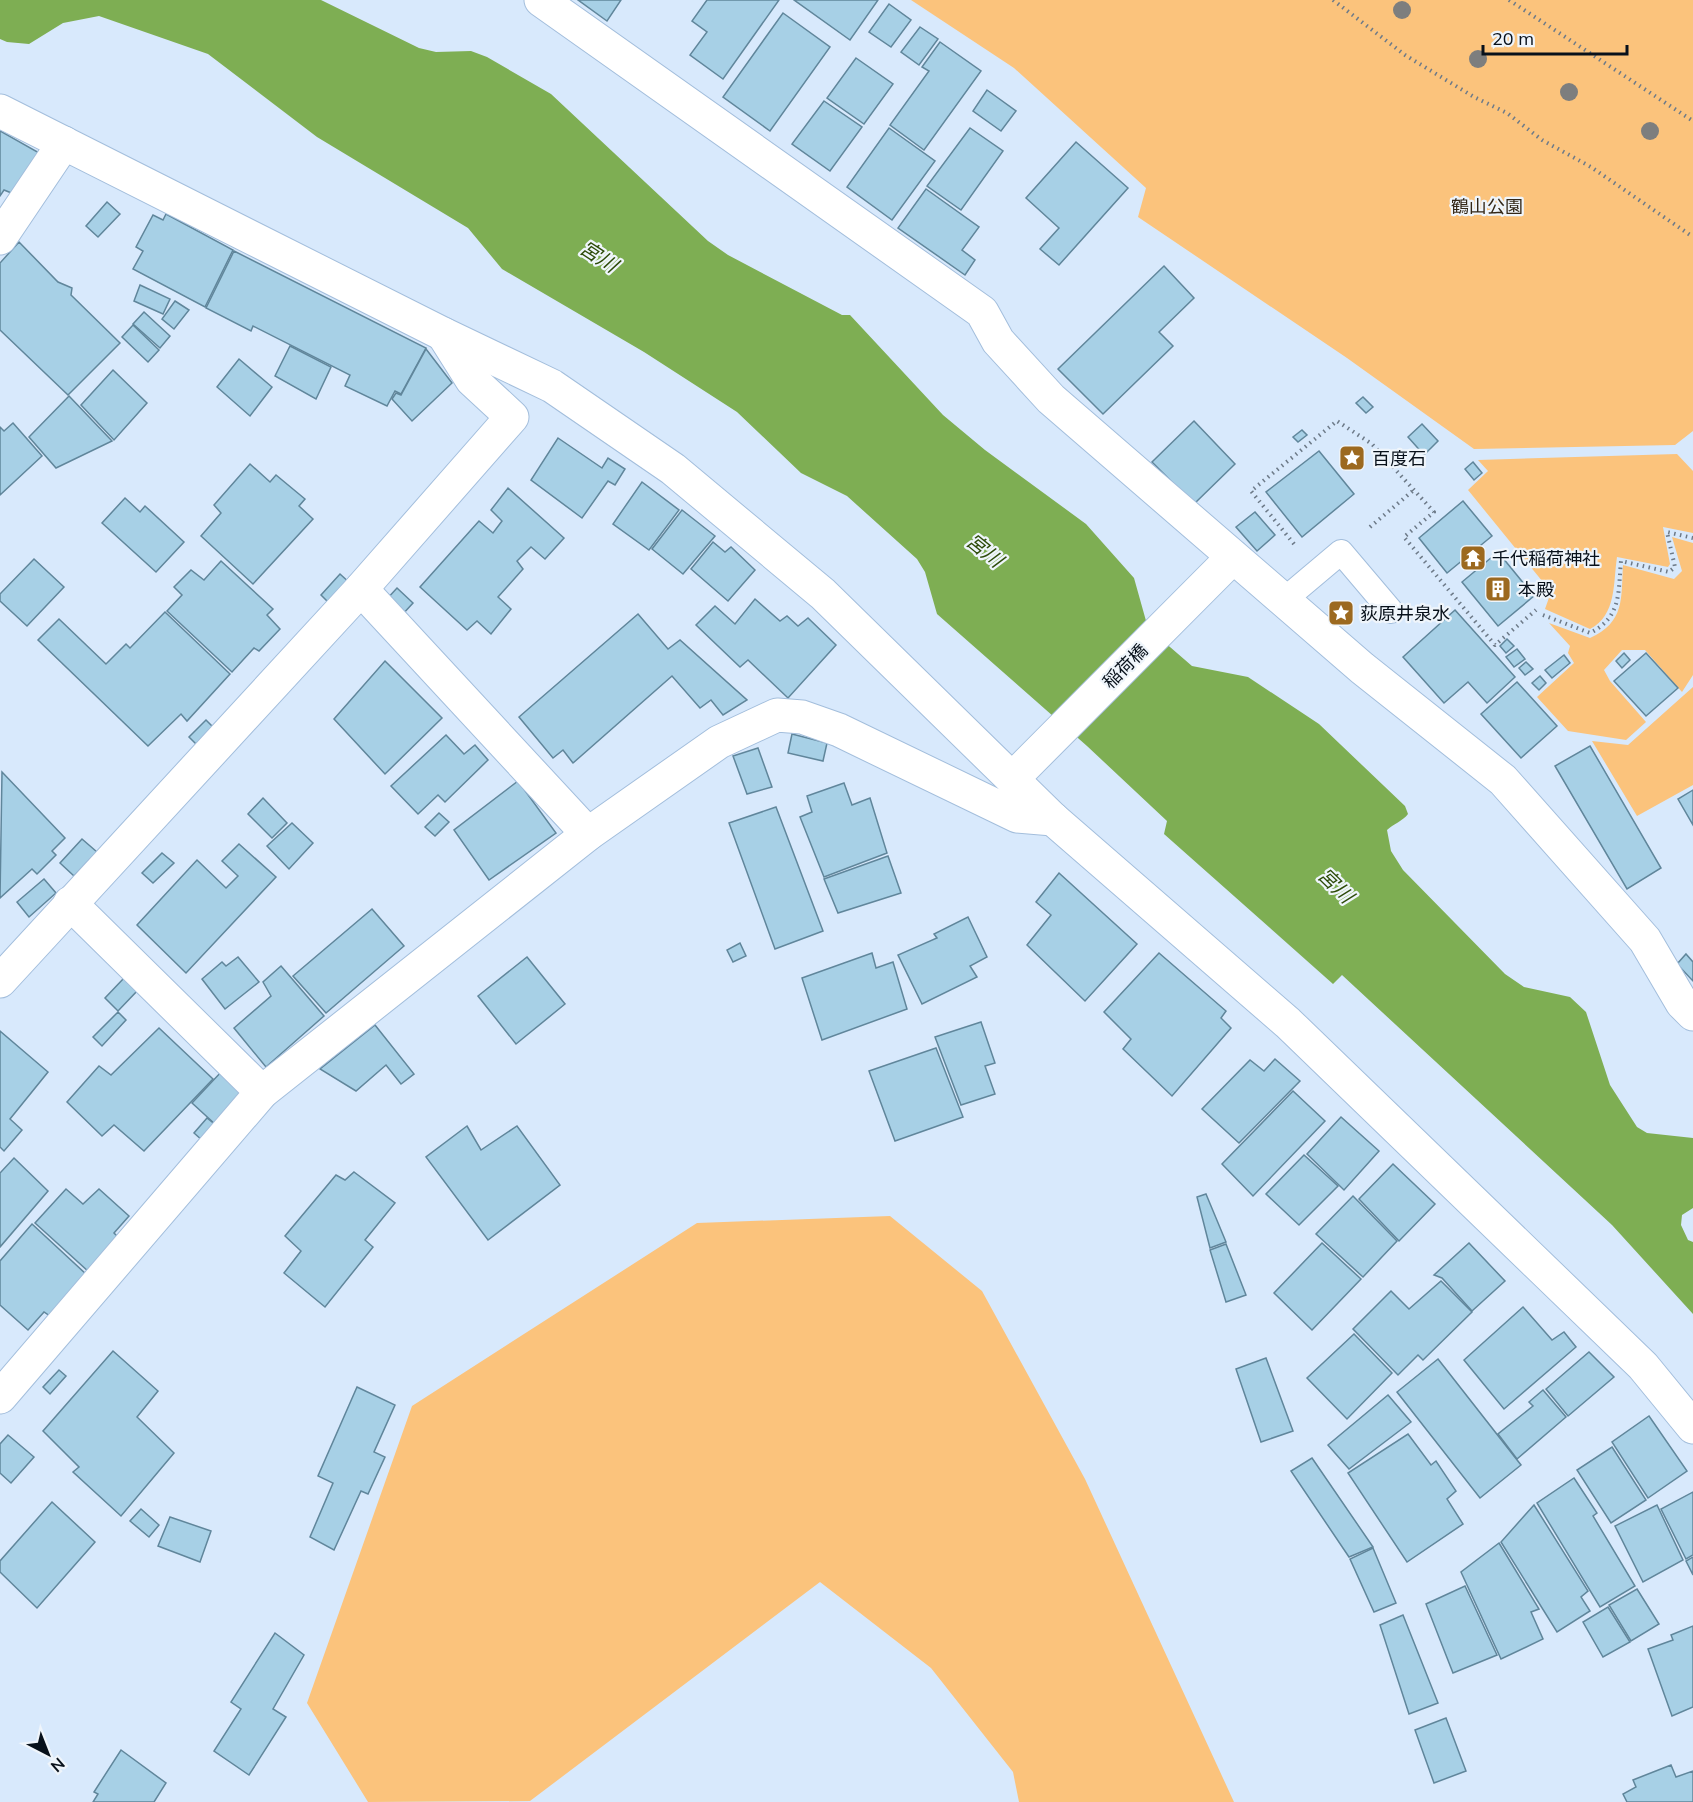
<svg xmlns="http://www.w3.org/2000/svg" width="1693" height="1802" font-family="Mulish,'Noto Sans JP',sans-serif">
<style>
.green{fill:#fbc37c}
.water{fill:#7eae53}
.building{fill:#a7d0e6;stroke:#60869b;stroke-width:1.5}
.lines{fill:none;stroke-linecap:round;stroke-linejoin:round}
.service-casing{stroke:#a3bedc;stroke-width:26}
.minor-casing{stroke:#a3bedc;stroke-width:35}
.path{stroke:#6d7a88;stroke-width:4;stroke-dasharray:1.5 4.5;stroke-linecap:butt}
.service{stroke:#fff;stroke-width:24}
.minor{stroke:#fff;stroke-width:33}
.tree{fill:#7d7e7e}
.labels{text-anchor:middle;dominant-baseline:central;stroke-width:4.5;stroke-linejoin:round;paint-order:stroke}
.park-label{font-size:18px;fill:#332717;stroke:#eff5fb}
.poi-label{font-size:18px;fill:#08111b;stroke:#eff5fb;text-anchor:start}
.street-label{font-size:18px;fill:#08111b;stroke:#eff5fb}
.water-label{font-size:20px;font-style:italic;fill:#2d4b09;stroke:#eff5fb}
</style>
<rect width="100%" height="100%" fill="#d8e9fc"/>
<g class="green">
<path d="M 911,0 L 1693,0 L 1693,431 L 1675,445 L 1474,449 L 1347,358 L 1138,217 L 1146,188 L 1014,68 Z"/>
<path d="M 1677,454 L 1693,471 L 1693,533 L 1663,527 L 1670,564 L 1668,567 L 1617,557 C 1613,583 1617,615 1590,629 L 1545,609 L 1551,592 L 1468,490 L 1488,471 L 1478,460 Z"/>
<path d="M 1672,537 L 1693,543 L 1693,675 L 1682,692 L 1645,650 L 1622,650 L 1604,670 L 1610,681 L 1646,722 L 1626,740 L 1568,731 L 1537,697 L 1574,663 L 1568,653 L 1570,646 L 1549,623 L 1590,638 C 1625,622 1621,599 1623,565 L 1674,579 L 1682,571 Z"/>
<path d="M 1693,687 L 1693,785 L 1637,816 L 1592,741 L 1628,745 Z"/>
<path d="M 890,1216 L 982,1291 L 1085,1479 L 1234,1802 L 1019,1802 L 1013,1772 L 931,1668 L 820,1582 L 530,1801 L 368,1802 L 307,1703 L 412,1406 L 697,1223 Z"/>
</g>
<path class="water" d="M 0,0 L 321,0 L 419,48 L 436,52 L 471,51 L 487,57 L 551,94 L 708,241 L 728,255 L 842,315 L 850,315 L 943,415 L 985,450 L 1086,524 L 1134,578 L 1148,628 L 1192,666 L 1248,677 L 1319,724 L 1405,806 L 1408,814 C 1403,821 1393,824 1387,830 L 1391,851 L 1403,870 L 1505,974 L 1524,987 L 1570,997 L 1586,1012 L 1610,1085 L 1637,1127 L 1647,1133 L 1693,1138 L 1693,1208 L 1682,1215 L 1681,1225 L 1688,1240 L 1693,1242 L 1693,1314 L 1612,1225 L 1342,975 L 1333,984 L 1164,834 L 1167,821 L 1087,746 L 937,614 L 925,572 L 917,559 L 847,496 L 801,473 L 737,412 L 644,352 L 502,269 L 468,228 L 317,137 L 208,54 L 99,16 L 63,23 L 29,44 L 7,42 L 0,39 Z"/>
<g class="building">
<path d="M 578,0 L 621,0 L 607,21 Z"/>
<path d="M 707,0 L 779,0 L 723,79 L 690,55 L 707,32 L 692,21 Z"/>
<path d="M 794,0 L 878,0 L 850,40 Z"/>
<path d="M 889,4 L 911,20 L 891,47 L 869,32 Z"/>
<path d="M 783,13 L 830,47 L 770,131 L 723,97 Z"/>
<path d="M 920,27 L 938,39 L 919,65 L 901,52 Z"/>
<path d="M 940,42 L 981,71 L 924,150 L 890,125 L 929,71 L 922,67 Z"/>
<path d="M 856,58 L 893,84 L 864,124 L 827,98 Z"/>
<path d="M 987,90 L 1016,111 L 1001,131 L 973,111 Z"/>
<path d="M 824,101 L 862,127 L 830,171 L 792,144 Z"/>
<path d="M 889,128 L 935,161 L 892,220 L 847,187 Z"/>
<path d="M 970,128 L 1003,151 L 961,210 L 927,186 Z"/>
<path d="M 0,131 L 41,154 L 14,194 L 4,190 L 0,196 Z"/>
<path d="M 1076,142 L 1128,188 L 1059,265 L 1040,249 L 1059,228 L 1026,198 Z"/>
<path d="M 926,189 L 979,227 L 962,250 L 975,260 L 965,275 L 898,228 Z"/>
<path d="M 107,202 L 120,214 L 98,237 L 86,226 Z"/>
<path d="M 166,214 L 233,250 L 205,307 L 133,269 L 143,251 L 136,247 L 153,215 L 163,220 Z"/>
<path d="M 19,242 L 58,282 L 72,288 L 71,295 L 120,343 L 68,395 L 0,330 L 0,263 Z"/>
<path d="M 234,251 L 426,348 L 401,394 L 395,391 L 387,406 L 345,386 L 350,375 L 253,326 L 251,331 L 206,308 Z"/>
<path d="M 1164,266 L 1194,298 L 1159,332 L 1173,346 L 1103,414 L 1058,369 Z"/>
<path d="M 140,285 L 170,299 L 163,314 L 134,301 Z"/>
<path d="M 175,301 L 189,310 L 174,329 L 162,319 Z"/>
<path d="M 144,312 L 170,336 L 160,348 L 133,324 Z"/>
<path d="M 133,325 L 159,350 L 148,362 L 122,337 Z"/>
<path d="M 290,346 L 331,367 L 316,399 L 275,376 Z"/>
<path d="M 426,349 L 452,383 L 412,421 L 392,399 L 396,393 L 401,395 Z"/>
<path d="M 239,359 L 272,387 L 250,416 L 217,387 Z"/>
<path d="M 113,370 L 147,403 L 114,440 L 81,405 Z"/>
<path d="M 69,396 L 112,441 L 56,468 L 29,437 Z"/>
<path d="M 1363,397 L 1373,407 L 1366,413 L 1356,403 Z"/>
<path d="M 1194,421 L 1235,464 L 1194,504 L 1152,462 Z"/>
<path d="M 13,423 L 42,456 L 0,495 L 0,427 L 4,431 Z"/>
<path d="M 1422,424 L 1438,441 L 1424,455 L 1408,437 Z"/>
<path d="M 1302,430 L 1307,435 L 1298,442 L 1293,437 Z"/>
<path d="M 558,438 L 602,468 L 608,458 L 625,469 L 615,485 L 608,481 L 582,518 L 531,480 Z"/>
<path d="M 1319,451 L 1354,494 L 1302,537 L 1266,492 Z"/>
<path d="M 1473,462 L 1482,473 L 1474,480 L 1465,469 Z"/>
<path d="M 250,464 L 270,482 L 276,475 L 305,499 L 299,506 L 313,519 L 253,584 L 201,536 L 221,513 L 214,505 Z"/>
<path d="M 642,482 L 679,510 L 649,550 L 613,524 Z"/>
<path d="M 508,488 L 564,538 L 545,559 L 531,547 L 517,561 L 523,569 L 498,597 L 511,609 L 491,634 L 477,621 L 467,630 L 420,587 L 479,521 L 493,533 L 502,521 L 491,510 Z"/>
<path d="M 125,498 L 140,512 L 145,506 L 184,542 L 156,572 L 102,523 Z"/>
<path d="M 1463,501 L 1492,536 L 1447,573 L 1419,538 Z"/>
<path d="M 682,510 L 715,536 L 683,574 L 652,549 Z"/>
<path d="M 1255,512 L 1275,535 L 1257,551 L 1236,527 Z"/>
<path d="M 713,542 L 725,552 L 731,547 L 755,570 L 728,601 L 691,569 Z"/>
<path d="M 1498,552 L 1534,596 L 1498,626 L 1462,582 Z"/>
<path d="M 34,559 L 64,587 L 27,626 L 0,601 L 0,594 Z"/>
<path d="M 221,561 L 273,609 L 267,615 L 280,629 L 259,651 L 254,648 L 232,672 L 167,611 L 182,595 L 174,587 L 191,570 L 204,580 Z"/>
<path d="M 340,574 L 352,585 L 332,606 L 321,595 Z"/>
<path d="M 397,588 L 413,603 L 402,615 L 386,600 Z"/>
<path d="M 755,599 L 780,621 L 787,616 L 798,626 L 808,618 L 836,645 L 788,698 L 748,660 L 740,667 L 696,625 L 715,606 L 735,624 Z"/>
<path d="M 1455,610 L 1515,677 L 1487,703 L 1468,682 L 1444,703 L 1403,657 Z"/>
<path d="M 165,612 L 230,674 L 187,721 L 181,714 L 148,746 L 38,640 L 59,619 L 106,664 L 126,644 L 130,648 Z"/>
<path d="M 638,614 L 668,649 L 680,640 L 747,700 L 723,715 L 711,700 L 700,708 L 672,676 L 573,763 L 563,750 L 553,758 L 519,717 Z"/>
<path d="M 1507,639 L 1514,646 L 1506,653 L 1500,646 Z"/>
<path d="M 1517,649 L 1525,659 L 1514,667 L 1506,657 Z"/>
<path d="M 1624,653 L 1630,660 L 1622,668 L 1616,661 Z"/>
<path d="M 1646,653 L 1678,688 L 1646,716 L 1614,681 Z"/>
<path d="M 1564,655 L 1570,663 L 1552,678 L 1545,670 Z"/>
<path d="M 385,661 L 442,718 L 385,774 L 334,719 Z"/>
<path d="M 1526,662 L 1533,669 L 1525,675 L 1519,668 Z"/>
<path d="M 1540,676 L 1546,683 L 1539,690 L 1532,683 Z"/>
<path d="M 1517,682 L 1557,726 L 1521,758 L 1481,714 Z"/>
<path d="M 206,720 L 216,730 L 200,748 L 189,737 Z"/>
<path d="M 792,734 L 827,743 L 823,761 L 788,753 Z"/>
<path d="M 446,735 L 464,754 L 475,745 L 488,760 L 445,802 L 438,795 L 418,814 L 391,786 Z"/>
<path d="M 1590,746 L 1661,868 L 1627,889 L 1555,766 Z"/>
<path d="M 758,748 L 772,787 L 747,794 L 733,756 Z"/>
<path d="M 2,772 L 65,838 L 52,851 L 56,855 L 37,874 L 32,869 L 0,898 Z"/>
<path d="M 518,781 L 556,833 L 489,880 L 454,830 Z"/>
<path d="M 844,783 L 852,805 L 870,798 L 887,853 L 824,877 L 800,817 L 812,812 L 807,796 Z"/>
<path d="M 1693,790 L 1693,825 L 1678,799 Z"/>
<path d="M 263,798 L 287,823 L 272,838 L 248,814 Z"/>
<path d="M 776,807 L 823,931 L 775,949 L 729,823 Z"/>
<path d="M 439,813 L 449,822 L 435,836 L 425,827 Z"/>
<path d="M 292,823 L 313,843 L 289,869 L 267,846 Z"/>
<path d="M 82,839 L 97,852 L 74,876 L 60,863 Z"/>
<path d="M 239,844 L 276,877 L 186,973 L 137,925 L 197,860 L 226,888 L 238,876 L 222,861 Z"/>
<path d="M 162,853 L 174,863 L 153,883 L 142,873 Z"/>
<path d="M 888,856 L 901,893 L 838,913 L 824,879 Z"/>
<path d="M 1059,873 L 1137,944 L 1085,1001 L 1027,945 L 1051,915 L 1036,902 Z"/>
<path d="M 44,879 L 56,893 L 29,917 L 17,902 Z"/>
<path d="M 372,909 L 404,946 L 326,1013 L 293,976 Z"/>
<path d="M 968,917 L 987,957 L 970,966 L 977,977 L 922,1004 L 898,955 L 937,938 L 934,934 Z"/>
<path d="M 740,943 L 746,956 L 733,962 L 727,950 Z"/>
<path d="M 872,953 L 876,968 L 893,962 L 907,1009 L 822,1040 L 802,978 Z"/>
<path d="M 1159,953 L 1226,1011 L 1221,1018 L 1231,1028 L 1172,1096 L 1123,1049 L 1131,1039 L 1104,1012 Z"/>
<path d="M 1686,954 L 1693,962 L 1693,981 L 1677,964 Z"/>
<path d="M 238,957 L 259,982 L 225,1009 L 202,979 L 222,962 L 226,966 Z"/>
<path d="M 527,957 L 565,1004 L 516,1044 L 478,996 Z"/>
<path d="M 281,966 L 324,1016 L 266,1067 L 234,1028 L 271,996 L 263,982 Z"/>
<path d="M 124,978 L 138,990 L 118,1011 L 105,998 Z"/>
<path d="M 118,1012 L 126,1020 L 102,1046 L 93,1037 Z"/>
<path d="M 981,1022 L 995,1063 L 985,1066 L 995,1094 L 961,1105 L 935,1037 Z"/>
<path d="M 375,1025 L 414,1074 L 401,1084 L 386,1065 L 356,1091 L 320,1069 Z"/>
<path d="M 159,1028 L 213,1079 L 144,1151 L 114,1125 L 102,1136 L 67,1102 L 99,1066 L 111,1075 Z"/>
<path d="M 0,1031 L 48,1072 L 10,1119 L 22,1130 L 4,1151 L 0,1147 Z"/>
<path d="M 936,1048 L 963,1117 L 895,1141 L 869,1071 Z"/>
<path d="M 1275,1059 L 1300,1081 L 1239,1143 L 1202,1109 L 1250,1060 L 1264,1071 Z"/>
<path d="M 222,1071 L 244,1095 L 216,1125 L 192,1103 Z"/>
<path d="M 1293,1091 L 1325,1121 L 1253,1196 L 1222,1164 Z"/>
<path d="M 1341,1117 L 1379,1151 L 1344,1190 L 1307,1154 Z"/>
<path d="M 207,1118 L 217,1126 L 203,1141 L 194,1133 Z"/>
<path d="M 467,1126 L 481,1150 L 517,1126 L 560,1185 L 488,1240 L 426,1157 Z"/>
<path d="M 1304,1155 L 1338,1186 L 1299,1225 L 1266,1194 Z"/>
<path d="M 14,1158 L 48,1191 L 0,1247 L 0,1173 Z"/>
<path d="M 1393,1164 L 1435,1204 L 1399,1241 L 1359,1199 Z"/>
<path d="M 354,1172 L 395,1203 L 365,1240 L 373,1247 L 325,1307 L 284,1273 L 301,1251 L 285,1236 L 336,1175 L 345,1180 Z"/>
<path d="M 66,1189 L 83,1204 L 99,1189 L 129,1216 L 114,1233 L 120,1239 L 89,1272 L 35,1223 Z"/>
<path d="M 1206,1194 L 1226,1242 L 1210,1248 L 1197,1197 Z"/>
<path d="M 1353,1196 L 1397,1241 L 1363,1277 L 1316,1234 Z"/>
<path d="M 32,1224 L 87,1275 L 50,1316 L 44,1312 L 28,1330 L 0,1305 L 0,1261 Z"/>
<path d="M 1322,1243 L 1361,1279 L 1312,1330 L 1274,1293 Z"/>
<path d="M 1469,1243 L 1505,1281 L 1472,1311 L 1442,1278 L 1434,1275 Z"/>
<path d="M 1226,1244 L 1246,1295 L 1226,1302 L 1210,1250 Z"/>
<path d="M 1441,1281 L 1472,1312 L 1423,1360 L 1418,1355 L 1398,1375 L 1353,1329 L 1391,1291 L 1409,1309 Z"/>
<path d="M 1523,1307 L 1552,1340 L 1564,1332 L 1576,1347 L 1504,1409 L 1464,1360 Z"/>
<path d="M 1354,1334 L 1392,1373 L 1347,1419 L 1307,1378 Z"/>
<path d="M 113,1351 L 158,1391 L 137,1417 L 174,1453 L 121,1516 L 73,1472 L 79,1467 L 43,1431 Z"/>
<path d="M 1589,1352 L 1614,1377 L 1568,1416 L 1546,1389 Z"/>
<path d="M 1266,1358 L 1293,1431 L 1261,1442 L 1236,1369 Z"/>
<path d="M 1438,1359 L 1521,1465 L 1480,1498 L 1397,1392 Z"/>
<path d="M 59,1370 L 66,1376 L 50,1394 L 43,1387 Z"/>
<path d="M 357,1387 L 395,1405 L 374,1452 L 385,1457 L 368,1494 L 361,1491 L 334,1550 L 310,1537 L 333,1483 L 318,1476 Z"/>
<path d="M 1543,1390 L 1566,1417 L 1517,1459 L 1498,1434 L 1533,1406 L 1529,1402 Z"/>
<path d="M 1388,1395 L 1411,1422 L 1349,1469 L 1328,1445 Z"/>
<path d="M 1649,1416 L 1687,1471 L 1648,1498 L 1612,1442 Z"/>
<path d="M 1408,1434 L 1431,1465 L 1436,1461 L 1456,1491 L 1447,1499 L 1463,1524 L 1407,1562 L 1348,1473 Z"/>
<path d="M 8,1435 L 34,1457 L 11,1483 L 0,1473 L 0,1444 Z"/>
<path d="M 1612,1447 L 1646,1500 L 1611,1523 L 1577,1470 Z"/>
<path d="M 1312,1458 L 1373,1547 L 1349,1557 L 1291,1471 Z"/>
<path d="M 1574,1478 L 1597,1513 L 1593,1516 L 1635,1586 L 1600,1607 L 1537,1503 Z"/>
<path d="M 1693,1492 L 1693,1555 L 1686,1559 L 1661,1509 Z"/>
<path d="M 52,1502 L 95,1542 L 37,1608 L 0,1572 L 0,1561 Z"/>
<path d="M 1534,1505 L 1588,1591 L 1581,1597 L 1590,1611 L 1557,1632 L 1501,1542 Z"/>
<path d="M 1657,1505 L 1683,1560 L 1643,1582 L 1615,1526 Z"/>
<path d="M 141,1509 L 159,1525 L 149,1537 L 130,1521 Z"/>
<path d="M 170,1517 L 211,1531 L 200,1562 L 158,1546 Z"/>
<path d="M 1499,1543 L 1539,1609 L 1531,1612 L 1543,1639 L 1501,1659 L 1461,1572 Z"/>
<path d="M 1373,1548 L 1396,1603 L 1374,1612 L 1350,1559 Z"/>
<path d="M 1693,1557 L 1693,1575 L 1686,1561 Z"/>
<path d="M 1465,1586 L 1497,1655 L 1453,1673 L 1426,1604 Z"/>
<path d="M 1637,1589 L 1659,1624 L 1631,1641 L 1609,1605 Z"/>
<path d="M 1608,1607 L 1630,1642 L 1603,1657 L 1583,1622 Z"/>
<path d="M 1403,1615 L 1438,1703 L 1409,1714 L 1380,1625 Z"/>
<path d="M 1693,1626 L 1693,1707 L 1672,1716 L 1648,1649 L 1673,1640 L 1671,1635 Z"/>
<path d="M 275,1633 L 304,1655 L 273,1709 L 286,1717 L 249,1775 L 214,1751 L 241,1709 L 231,1702 Z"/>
<path d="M 1446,1718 L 1466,1771 L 1434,1783 L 1415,1730 Z"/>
<path d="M 121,1750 L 166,1783 L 154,1802 L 93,1802 L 98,1794 L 94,1792 Z"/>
<path d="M 1671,1765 L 1676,1777 L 1693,1771 L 1693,1802 L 1627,1802 L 1623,1794 L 1636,1787 L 1633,1780 Z"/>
</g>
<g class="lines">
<defs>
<path id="service" d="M 1284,600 L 1341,552 L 1391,611"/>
<g id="minor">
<path d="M 541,0 L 982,312 L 998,341 L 1051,399 L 1362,668 L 1503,780 L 1645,940 L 1682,1003 L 1693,1014"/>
<path d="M 0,111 L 443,334 L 552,386 L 673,469 L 823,594 L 1053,819 L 1288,1023 L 1643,1366 L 1693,1427"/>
<path d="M 0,238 L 64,143"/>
<path d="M 361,589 L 588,834"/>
<path d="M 1012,779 L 1233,557"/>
<path d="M 70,903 L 262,1092"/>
<path d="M 0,981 L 361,589 L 512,417 L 472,380 L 443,334"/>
<path d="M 0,1397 L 262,1092 L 588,834 L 719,742 L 777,715 L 802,717 L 839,730 L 1017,816 L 1053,819"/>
</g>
</defs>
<use href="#service" class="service-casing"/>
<use href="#minor" class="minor-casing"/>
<g class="path">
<path d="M 1333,0 L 1405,55 L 1474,97 L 1507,113 L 1542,140 L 1591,167 L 1693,237"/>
<path d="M 1509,0 L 1693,121"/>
<path d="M 1370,527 L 1415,489"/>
<path d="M 1294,544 L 1251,491 L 1337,421 L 1372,444 L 1434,512 L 1404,537 L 1495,645 L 1536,610"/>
<path d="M 1543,615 L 1590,633 C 1622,617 1618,592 1621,561 L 1669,572 L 1675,567 L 1667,532 L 1693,538"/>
</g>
<use href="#service" class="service"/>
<use href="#minor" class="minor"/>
</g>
<g class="tree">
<circle cx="1402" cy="10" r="9"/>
<circle cx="1478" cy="59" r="9"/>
<circle cx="1569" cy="92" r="9"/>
<circle cx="1650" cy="131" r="9"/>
</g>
<defs>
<symbol id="sight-square" viewBox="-11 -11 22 22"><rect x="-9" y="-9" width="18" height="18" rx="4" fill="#9c691f" stroke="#eff5fb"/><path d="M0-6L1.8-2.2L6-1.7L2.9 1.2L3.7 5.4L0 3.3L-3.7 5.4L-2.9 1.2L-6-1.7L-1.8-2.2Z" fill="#fff"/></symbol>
<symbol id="temple-square" viewBox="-11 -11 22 22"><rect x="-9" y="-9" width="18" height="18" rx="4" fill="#9c691f" stroke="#eff5fb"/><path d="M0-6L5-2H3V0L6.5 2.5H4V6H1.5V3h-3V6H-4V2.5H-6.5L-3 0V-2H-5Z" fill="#fff"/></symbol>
<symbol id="building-square" viewBox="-11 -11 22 22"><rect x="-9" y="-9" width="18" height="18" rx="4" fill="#9c691f" stroke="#eff5fb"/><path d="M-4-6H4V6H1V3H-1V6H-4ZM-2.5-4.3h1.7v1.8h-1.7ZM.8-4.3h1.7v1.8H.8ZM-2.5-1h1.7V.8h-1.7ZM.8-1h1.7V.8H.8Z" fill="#fff"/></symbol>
</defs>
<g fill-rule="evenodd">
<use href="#sight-square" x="1337" y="443" width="30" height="30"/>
<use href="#temple-square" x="1458" y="543" width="30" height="30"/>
<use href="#building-square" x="1483" y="574" width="30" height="30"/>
<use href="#sight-square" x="1326" y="598" width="30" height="30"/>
</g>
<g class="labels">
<g class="park-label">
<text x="1487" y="206">鶴山公園</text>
</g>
<g class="poi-label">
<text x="1372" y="458">百度石</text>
<text x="1492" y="558">千代稲荷神社</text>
<text x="1518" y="589">本殿</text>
<text x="1360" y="613">荻原井泉水</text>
</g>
<g class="street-label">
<text transform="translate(1125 666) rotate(-45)">稲荷橋</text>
</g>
<g class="water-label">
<text transform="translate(599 256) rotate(33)">宮川</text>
<text transform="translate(985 550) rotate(39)">宮川</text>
<text transform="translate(1336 885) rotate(44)">宮川</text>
</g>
</g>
<g transform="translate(48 1754) rotate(138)" stroke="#eff5fb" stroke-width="4.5" paint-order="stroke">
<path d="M0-4.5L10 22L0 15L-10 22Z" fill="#08111b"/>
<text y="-9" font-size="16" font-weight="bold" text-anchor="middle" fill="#08111b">N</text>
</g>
<path d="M1483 45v9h144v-9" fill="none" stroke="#08111b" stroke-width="3"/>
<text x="1492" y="45" font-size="18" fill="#08111b" stroke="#eff5fb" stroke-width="4.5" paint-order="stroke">20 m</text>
</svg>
